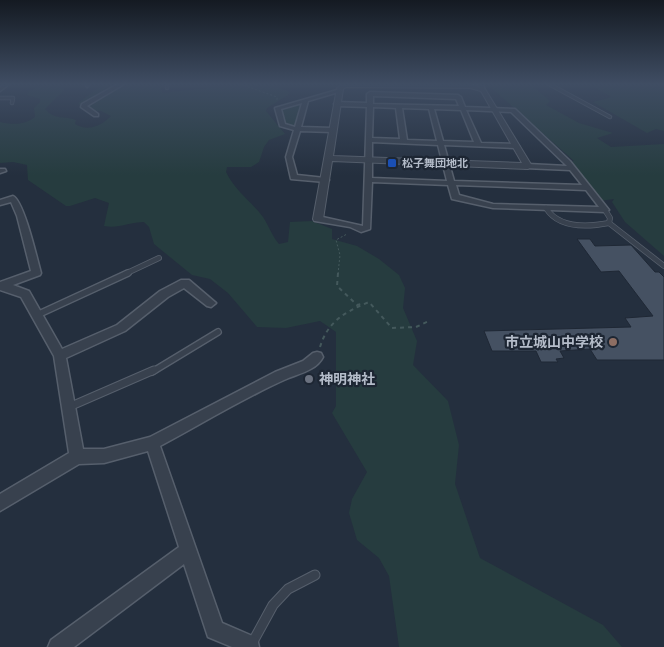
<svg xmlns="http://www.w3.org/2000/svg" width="664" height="647" font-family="Cabin,'Noto Sans JP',sans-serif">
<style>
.green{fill:#263c3f}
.building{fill:#455162;stroke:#1f2835}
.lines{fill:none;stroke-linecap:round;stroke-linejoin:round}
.service-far4-casing{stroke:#565f6c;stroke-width:4.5}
.service-far3-casing{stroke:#565f6c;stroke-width:6}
.service-far2-casing{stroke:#565f6c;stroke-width:8}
.service-far1-casing{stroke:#565f6c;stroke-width:9}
.service-casing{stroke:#565f6c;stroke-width:11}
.minor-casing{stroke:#565f6c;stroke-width:3}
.tertiary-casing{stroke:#565f6c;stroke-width:2}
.path-far1{stroke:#44595c;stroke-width:1;stroke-dasharray:2 2;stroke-linecap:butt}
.path{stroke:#44595c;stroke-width:2;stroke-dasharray:4 4;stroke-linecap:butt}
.service-far4{stroke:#38414e;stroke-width:3}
.service-far3{stroke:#38414e;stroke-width:4.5}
.service-far2{stroke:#38414e;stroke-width:5.5}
.service-far1{stroke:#38414e;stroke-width:7}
.service{stroke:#38414e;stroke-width:9}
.minor{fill:#38414e;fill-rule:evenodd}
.tertiary{fill:#38414e;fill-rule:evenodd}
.transit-dot{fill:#1a4fb4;stroke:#1d2633;stroke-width:2}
.education-dot{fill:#8d6e63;stroke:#1d2633;stroke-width:2}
.worship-dot{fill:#6b7280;stroke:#1d2633;stroke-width:2}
.labels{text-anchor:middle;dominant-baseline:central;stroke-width:4.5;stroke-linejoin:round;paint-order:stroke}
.far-poi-label{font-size:11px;font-weight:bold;fill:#b4bcc9;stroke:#1d2633;text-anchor:start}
.poi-label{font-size:14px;font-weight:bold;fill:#b4bcc9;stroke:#1d2633;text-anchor:end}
</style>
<rect width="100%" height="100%" fill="#242f3e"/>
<g class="green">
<path d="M 43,84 L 60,84 L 64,90 L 45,109 C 56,121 62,115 76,120 L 75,124 C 88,132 101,126 111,116 L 101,111 L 83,110 L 78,103 L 104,84 L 161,84 L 162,93 L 245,84 L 271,84 L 289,92 L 288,95 L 267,108 L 266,111 L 285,134 L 269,140 L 264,147 L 259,162 L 251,167 L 227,167 L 226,172 C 235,191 251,201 263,217 C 269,226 272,236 279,244 L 288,242 L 290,222 L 312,221 L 332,229 L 332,239 L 357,246 L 379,259 L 399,275 L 405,288 L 403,308 L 417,341 L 413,365 L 448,401 L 459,445 L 455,484 L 480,558 L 603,625 L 622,647 L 399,647 L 389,576 L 379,558 L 357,540 L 349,513 L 352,499 L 367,472 L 332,413 L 336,406 L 336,332 L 320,321 L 286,328 L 257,327 L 228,293 L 210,279 L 192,275 L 154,244 L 149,227 L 144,222 C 130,222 118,229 104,226 L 109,203 L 95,198 L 70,206 L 66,206 L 28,180 L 27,165 L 13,162 L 0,163 L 0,122 C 12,125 25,125 35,117 L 34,108 L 40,102 L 40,99 L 27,95 L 30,91 Z"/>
<path d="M 487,84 L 530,84 L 550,101 L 546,105 L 579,123 L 613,133 L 597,138 L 611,147 L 664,144 L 664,256 L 625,222 L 612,202 L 614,199 L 599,201 L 568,162 L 574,161 Z"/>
<path d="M 588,84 L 664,84 L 664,131 L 656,129 L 647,133 L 593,102 L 612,97 Z"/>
<path d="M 306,100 L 297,129 L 282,125 L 278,108 Z"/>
</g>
<path class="building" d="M 577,239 L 590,239 L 595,246 L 631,245 L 655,272 L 659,272 L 664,277 L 664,360 L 597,360 L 590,349 L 560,351 L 564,358 L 556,359 L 558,362 L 541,362 L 536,351 L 492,351 L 484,331 L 631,327 L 625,318 L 653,316 L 619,271 L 601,272 Z"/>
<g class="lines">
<defs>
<g id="service-far4">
<path d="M 167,84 L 167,88"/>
<path d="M 549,84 L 610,117"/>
<path d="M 0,98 L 13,98 L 12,103"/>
</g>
<g id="service-far3">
<path d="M 546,208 C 559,229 588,227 609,223 L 610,218 L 605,210"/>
<path d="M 609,223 L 664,266"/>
<path d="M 125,274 L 159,258"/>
</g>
<g id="service-far2">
<path d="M 37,315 L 128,273"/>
<path d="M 152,372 L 218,332"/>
</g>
<path id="service-far1" d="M 69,407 L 154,370"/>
<path id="service" d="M 250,647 L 273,605 L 288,589 L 315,575"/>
<g id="minor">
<path d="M 4,84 L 9,84 L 0,91 L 0,87 Z"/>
<path d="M 85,84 L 90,84 L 87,87 Z"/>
<path d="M 118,84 L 124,84 L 87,106 L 98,114 L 98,116 L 94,116 L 81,107 L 82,104 Z"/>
<path d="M 478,84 L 483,84 L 485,91 L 481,91 Z"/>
<path d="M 337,90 L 342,91 L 308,101 L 301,127 L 332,128 L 335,130 L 332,132 L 300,131 L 292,157 L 297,175 L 325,178 L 329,180 L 325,182 L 291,179 L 286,157 L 294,130 L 280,126 L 275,108 ZM 302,103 L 295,127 L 285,124 L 281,109 Z"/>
<path d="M 370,92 L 458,95 L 461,97 L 465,107 L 515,109 L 570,161 L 609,210 L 605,212 L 493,208 L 452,199 L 448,185 L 372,182 L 370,229 L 361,232 L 350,227 L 315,221 L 314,219 L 318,216 L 363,226 L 367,107 L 337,106 L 334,104 L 337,102 L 367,103 L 367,94 ZM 373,96 L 456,99 L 459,106 L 373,104 ZM 373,107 L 396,108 L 400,139 L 372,138 ZM 402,108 L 429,109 L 437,141 L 407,140 ZM 434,109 L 461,110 L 474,142 L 443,141 ZM 466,110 L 511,112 L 567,166 L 528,164 L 524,166 L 525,168 L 570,170 L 582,185 L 454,181 L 444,145 L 516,148 L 519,146 L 516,144 L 481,143 ZM 372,142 L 438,145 L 447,181 L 372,178 ZM 456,185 L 586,190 L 599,207 L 493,204 L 459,195 Z"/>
<path d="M 0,169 L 5,169 L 6,171 L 0,173 Z"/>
<path d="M 13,196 C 24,201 37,259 41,273 L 40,275 L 13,285 L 29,291 L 62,349 L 117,325 L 160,291 L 181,280 L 189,280 L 216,303 L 211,307 L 207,306 L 184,288 L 168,297 L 125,331 L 66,358 L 83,449 L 104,449 L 150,437 L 275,372 L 303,361 L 313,353 L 317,352 L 321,353 L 323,357 C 316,371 297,374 284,380 C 242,399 201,424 160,446 L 222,623 L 257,638 L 259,647 L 232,647 L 208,637 L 184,564 L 74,647 L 48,647 L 51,640 L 179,547 L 148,451 L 104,463 L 79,464 L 0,511 L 0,494 L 69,453 L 54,356 L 21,297 L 0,290 L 0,282 L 31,271 L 17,216 L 11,202 L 0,205 L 0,200 Z"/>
</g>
<path id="tertiary" d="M 342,84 L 470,84 L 485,89 L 532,166 L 528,169 L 332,161 L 323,219 L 322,221 L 314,221 L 313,219 L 337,88 ZM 346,87 L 470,88 L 481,91 L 522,163 L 333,156 L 343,89 Z"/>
</defs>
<use href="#service-far4" class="service-far4-casing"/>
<use href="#service-far3" class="service-far3-casing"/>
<use href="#service-far2" class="service-far2-casing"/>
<use href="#service-far1" class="service-far1-casing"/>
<use href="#service" class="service-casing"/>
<use href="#minor" class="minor-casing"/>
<use href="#tertiary" class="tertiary-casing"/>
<g class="path-far1">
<path d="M 240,84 L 277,97 L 277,101"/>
<path d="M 338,274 L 340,255 L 336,240 L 347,234"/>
</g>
<g class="path">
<path d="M 338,273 L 337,286 L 357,305 L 361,304"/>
<path d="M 320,347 C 328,321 345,312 369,302 L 392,328 L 416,327 L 429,321"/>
</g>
<use href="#service-far4" class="service-far4"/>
<use href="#service-far3" class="service-far3"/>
<use href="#service-far2" class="service-far2"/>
<use href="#service-far1" class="service-far1"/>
<use href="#service" class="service"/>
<use href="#minor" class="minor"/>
<use href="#tertiary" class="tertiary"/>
</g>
<linearGradient id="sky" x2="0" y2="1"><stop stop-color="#141a22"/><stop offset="0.48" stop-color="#3f4d63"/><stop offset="1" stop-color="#3f4d63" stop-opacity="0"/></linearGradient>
<rect width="664" height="175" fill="url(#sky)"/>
<rect class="transit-dot" x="387" y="158" width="10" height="10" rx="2.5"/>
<circle class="education-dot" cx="613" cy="342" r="5"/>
<circle class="worship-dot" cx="309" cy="379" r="5"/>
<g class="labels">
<g class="far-poi-label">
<text x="402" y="163">松子舞団地北</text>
</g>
<g class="poi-label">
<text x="603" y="342">市立城山中学校</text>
<text x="319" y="379" text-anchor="start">神明神社</text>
</g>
</g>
</svg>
